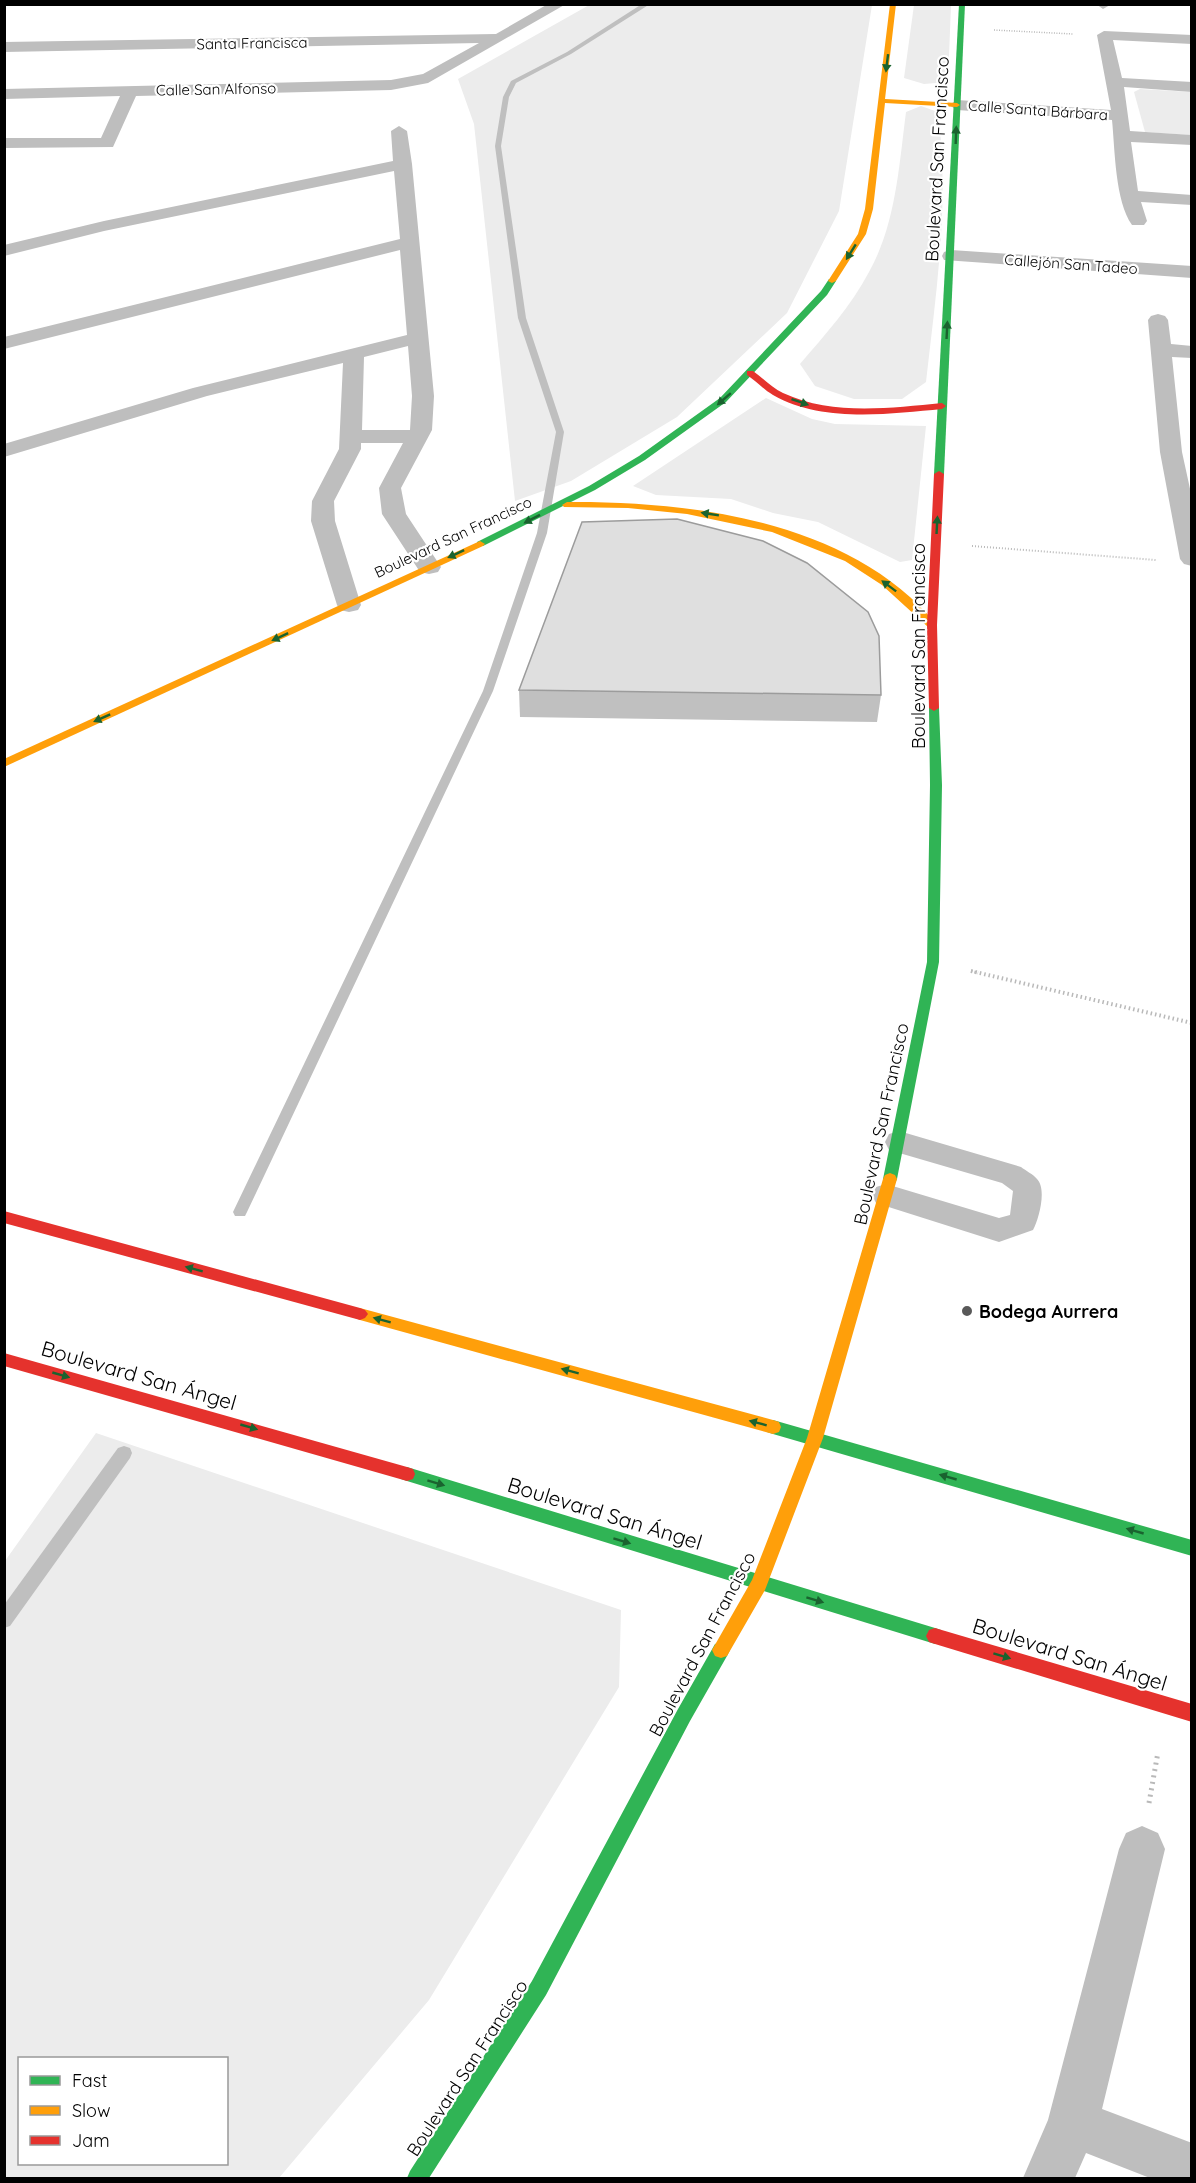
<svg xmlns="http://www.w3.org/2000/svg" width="1196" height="2183" font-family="Quicksand,sans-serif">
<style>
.green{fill:#ececec;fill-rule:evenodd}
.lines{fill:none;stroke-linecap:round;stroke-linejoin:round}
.stream{fill:#bfbfbf;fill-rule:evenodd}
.path-far4{stroke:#b9b9b9;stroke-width:1.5;stroke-dasharray:1 1.5;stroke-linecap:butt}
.path-far3{stroke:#b9b9b9;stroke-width:2;stroke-dasharray:1 2;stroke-linecap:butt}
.path-far2{stroke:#b9b9b9;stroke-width:3;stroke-dasharray:1.5 2;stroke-linecap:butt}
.path-far1{stroke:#b9b9b9;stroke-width:4;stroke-dasharray:1.5 3;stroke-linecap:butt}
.path{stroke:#b9b9b9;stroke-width:5;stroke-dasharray:2 4.5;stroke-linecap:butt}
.lane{fill:#bebebe;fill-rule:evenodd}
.street{fill:#bebebe;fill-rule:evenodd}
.fast{fill:#30b455;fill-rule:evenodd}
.slow{fill:#ff9f0a;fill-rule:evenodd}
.jam{fill:#e5322d;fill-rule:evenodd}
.wall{fill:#c0c0c0}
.building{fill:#dfdfdf;stroke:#9c9c9c;stroke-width:1.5}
.oneway{fill:#1a632f}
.poi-dot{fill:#595959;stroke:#fff;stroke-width:2}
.labels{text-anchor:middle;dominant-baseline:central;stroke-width:4.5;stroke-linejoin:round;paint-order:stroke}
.far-street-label{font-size:15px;fill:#000;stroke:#fff}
.street-label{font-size:18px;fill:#000;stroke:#fff}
.poi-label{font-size:18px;font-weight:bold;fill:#000;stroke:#fff;text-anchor:start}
.near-street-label{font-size:21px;fill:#000;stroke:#fff}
</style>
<rect width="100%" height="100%" fill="#fff"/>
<g class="green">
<path d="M 591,4 L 872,5 L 839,211 L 787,313 L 677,417 L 571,481 L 515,501 L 474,124 L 458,79 Z"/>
<path d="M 914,5 L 951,5 L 948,82 L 924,84 L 904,78 Z"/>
<path d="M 1140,89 L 1191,92 L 1191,135 L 1145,132 L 1134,92 Z"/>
<path d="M 921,106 L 938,112 C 950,202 936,293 926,382 L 902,399 L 854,399 L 815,386 L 800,364 C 825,335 851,306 869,272 C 896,224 899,165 906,112 Z"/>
<path d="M 766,398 L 812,419 L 835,424 L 926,426 L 912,560 L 900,562 L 818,522 L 773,513 L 731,499 L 656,495 L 633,486 Z"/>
<path d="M 96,1433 L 621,1610 L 619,1687 L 429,2000 L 279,2178 L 5,2178 L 5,1561 ZM 226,2058 L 226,2164 L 20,2164 L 20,2058 Z"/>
</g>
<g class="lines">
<g class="stream">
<path d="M 642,4 L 650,4 L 571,54 L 516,83 L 509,97 L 501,146 L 526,318 L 564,432 L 547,533 L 493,691 L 247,1212 L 245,1216 L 235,1216 L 233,1212 L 483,691 L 537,533 L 556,432 L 518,318 L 495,146 L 503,97 L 511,81 L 567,52 Z"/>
<path d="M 124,1446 L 130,1448 L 132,1453 L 130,1458 L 10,1626 L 4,1628 L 4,1605 L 118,1448 Z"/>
</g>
<path class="path-far4" d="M 994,30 L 1073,34"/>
<path class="path-far3" d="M 972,546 L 1156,560"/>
<path class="path-far2" d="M 971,971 L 978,973"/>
<path class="path-far1" d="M 971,971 L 1192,1023"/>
<path class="path" d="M 1149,1803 L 1158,1752"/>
<path class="lane" d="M 899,1131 L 1021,1167 C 1026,1171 1033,1174 1037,1179 C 1047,1189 1039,1219 1033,1230 L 999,1242 L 876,1203 L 872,1195 L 876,1187 L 886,1184 L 999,1218 L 1010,1215 L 1013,1191 L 1002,1183 L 889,1150 L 885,1142 L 889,1134 Z"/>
<g class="street">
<path d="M 548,4 L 566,4 L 428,83 L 391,90 L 136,96 L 113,147 L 4,148 L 4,138 L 101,138 L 120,96 L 4,99 L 4,89 L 391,80 L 423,74 L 479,43 L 4,52 L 4,42 L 496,34 Z"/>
<path d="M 1096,4 L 1110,4 L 1110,5 L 1103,9 Z"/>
<path d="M 1104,31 L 1192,35 L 1192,44 L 1113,40 L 1122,78 L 1192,82 L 1192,92 L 1124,87 L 1130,131 L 1192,135 L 1192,145 L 1131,142 L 1138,191 L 1192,195 L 1192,205 L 1141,202 L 1147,221 L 1144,225 L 1132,225 C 1115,201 1115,150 1112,120 L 957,110 L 949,105 L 957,100 L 1111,110 L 1097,35 Z"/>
<path d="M 399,126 L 407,131 L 412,164 L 434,396 L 432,430 L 401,488 L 406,514 L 441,567 L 438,572 L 429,574 L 420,572 L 382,514 L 379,488 L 403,443 L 361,443 L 361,449 L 334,501 L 335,521 L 361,605 L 358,610 L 349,612 L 340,610 L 337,605 L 311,521 L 312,501 L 339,449 L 343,363 L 207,396 L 4,457 L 4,444 L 193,388 L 407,335 L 400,250 L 4,349 L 4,337 L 400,239 L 394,171 L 104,231 L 4,256 L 4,245 L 104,221 L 393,161 L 391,131 ZM 408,346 L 412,396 L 410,430 L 362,430 L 364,357 Z"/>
<path d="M 951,250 L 1192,266 L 1192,278 L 944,260 L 942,256 L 944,252 Z"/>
<path d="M 1158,314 L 1165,316 L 1168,320 L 1171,344 L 1192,346 L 1192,358 L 1172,357 L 1182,452 L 1192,498 L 1192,566 L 1184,564 L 1180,559 L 1160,452 L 1148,320 L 1151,316 Z"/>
<path d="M 1142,1826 L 1158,1833 L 1165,1849 L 1102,2109 L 1192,2143 L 1192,2178 L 1150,2178 L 1086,2153 L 1075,2178 L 1023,2178 L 1048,2120 L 1119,1849 L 1126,1833 Z"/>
</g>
<g class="fast">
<path d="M 959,4 L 965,4 L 944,474 L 939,477 L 934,474 Z"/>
<path d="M 829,279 L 836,281 L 827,295 L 726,402 L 645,460 L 595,490 L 483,546 L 477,546 L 477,542 L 589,486 L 639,456 L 720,398 L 821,291 Z"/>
<path d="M 934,705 L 939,708 L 942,785 L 939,962 L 897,1179 L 895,1183 L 885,1183 L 883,1179 L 927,962 L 930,785 L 929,708 Z"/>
<path d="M 773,1420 L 1192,1540 L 1192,1556 L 773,1434 L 767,1432 L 765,1427 L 767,1422 Z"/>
<path d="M 407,1467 L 935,1628 L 941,1630 L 944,1636 L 941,1642 L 935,1644 L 407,1481 L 401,1479 L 399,1474 L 401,1469 Z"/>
<path d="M 721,1642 L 727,1644 L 730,1650 L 727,1656 L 690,1721 L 546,1995 L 429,2178 L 407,2178 L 410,2171 L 532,1981 L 678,1709 L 715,1644 Z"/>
</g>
<g class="slow">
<path d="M 890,4 L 896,4 L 885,99 L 957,103 L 960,105 L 957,107 L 885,103 L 873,209 L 866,234 L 836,281 L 832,283 L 828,281 L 858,234 L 865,209 Z"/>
<path d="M 567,502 C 693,501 851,521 937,625 L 936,627 L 928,627 L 882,585 L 845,561 L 772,532 L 687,514 L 628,508 L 564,507 L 562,505 Z"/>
<path d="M 480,541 L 485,544 L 483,546 L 4,767 L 4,759 Z"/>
<path d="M 890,1173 L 895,1175 L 897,1179 L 823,1438 L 765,1590 L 727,1656 L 721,1658 L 715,1656 L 712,1650 L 752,1580 L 807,1438 L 883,1179 L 885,1175 Z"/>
<path d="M 360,1308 L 773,1420 L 779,1422 L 781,1427 L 779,1432 L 773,1434 L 360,1320 L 355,1318 L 352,1314 L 355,1310 Z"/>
</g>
<g class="jam">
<path d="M 747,371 L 753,371 C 763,378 772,388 783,393 C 833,416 889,408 942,403 L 946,406 L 942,409 C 888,414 822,423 773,395 C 763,389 756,381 747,375 Z"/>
<path d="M 939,471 L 944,474 L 937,625 L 939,708 L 934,711 L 929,708 L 927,625 L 934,474 Z"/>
<path d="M 4,1211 L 360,1308 L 365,1310 L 368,1314 L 365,1318 L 360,1320 L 4,1223 Z"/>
<path d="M 4,1353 L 407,1467 L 413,1469 L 415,1474 L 413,1479 L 407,1481 L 4,1366 Z"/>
<path d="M 935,1628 L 1192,1704 L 1192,1722 L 935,1644 L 929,1642 L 926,1636 L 929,1630 Z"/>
</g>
</g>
<path class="wall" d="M 519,690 L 881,695 L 877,722 L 520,717 Z"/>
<path class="building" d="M 677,519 L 763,541 L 807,563 L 868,612 L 879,636 L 881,695 L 519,690 L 582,522 Z"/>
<defs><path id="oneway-solid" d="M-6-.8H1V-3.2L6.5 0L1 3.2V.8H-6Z" transform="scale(1.5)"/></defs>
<g class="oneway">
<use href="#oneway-solid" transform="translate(887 63) rotate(97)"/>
<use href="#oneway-solid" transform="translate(956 135) rotate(-88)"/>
<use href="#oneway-solid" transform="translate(851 252) rotate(122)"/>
<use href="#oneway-solid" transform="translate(947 330) rotate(-87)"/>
<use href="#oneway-solid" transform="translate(724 399) rotate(139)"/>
<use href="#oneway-solid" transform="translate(800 402) rotate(19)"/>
<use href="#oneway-solid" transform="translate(710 514) rotate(-171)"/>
<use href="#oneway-solid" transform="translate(532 519) rotate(153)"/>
<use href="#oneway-solid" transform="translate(937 525) rotate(-87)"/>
<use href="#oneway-solid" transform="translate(456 554) rotate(155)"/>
<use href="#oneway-solid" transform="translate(889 586) rotate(-143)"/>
<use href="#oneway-solid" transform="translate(280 637) rotate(155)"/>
<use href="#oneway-solid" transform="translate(102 718) rotate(156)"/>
<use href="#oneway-solid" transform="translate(194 1269) rotate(-165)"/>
<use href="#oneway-solid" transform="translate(382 1320) rotate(-165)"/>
<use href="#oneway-solid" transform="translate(570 1371) rotate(-165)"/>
<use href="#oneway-solid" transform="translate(61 1375) rotate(16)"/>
<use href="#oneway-solid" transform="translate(758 1423) rotate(-165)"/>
<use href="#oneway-solid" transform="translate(249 1427) rotate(16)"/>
<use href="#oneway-solid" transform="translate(948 1477) rotate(-164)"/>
<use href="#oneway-solid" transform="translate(436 1483) rotate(17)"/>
<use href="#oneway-solid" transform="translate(1135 1531) rotate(-164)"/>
<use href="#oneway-solid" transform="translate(622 1541) rotate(17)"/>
<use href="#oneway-solid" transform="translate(815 1600) rotate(17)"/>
<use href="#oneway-solid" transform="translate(1002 1656) rotate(17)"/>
</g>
<circle class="poi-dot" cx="967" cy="1311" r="6"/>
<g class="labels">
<g class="far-street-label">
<text transform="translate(252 43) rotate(-1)">Santa Francisca</text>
<text transform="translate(216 89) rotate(-1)">Calle San Alfonso</text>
<text transform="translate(1038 110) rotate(4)">Calle Santa Bárbara</text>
<text transform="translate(1071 264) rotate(4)">Callejón San Tadeo</text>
<text transform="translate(453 537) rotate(-25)">Boulevard San Francisco</text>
</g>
<g class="street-label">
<text transform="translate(937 159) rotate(-87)">Boulevard San Francisco</text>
<text transform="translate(918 646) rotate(-90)">Boulevard San Francisco</text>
<text transform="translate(881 1124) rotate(-78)">Boulevard San Francisco</text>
<text transform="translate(702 1644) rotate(-62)">Boulevard San Francisco</text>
<text transform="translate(467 2068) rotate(-57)">Boulevard San Francisco</text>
</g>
<g class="poi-label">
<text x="979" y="1311">Bodega Aurrera</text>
</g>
<g class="near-street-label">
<text transform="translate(139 1375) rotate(16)">Boulevard San Ángel</text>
<text transform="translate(605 1513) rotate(17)">Boulevard San Ángel</text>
<text transform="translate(1070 1654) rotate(17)">Boulevard San Ángel</text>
</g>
</g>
<rect width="1196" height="2183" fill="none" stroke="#000000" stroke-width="12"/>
<rect x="18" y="2057" width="210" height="108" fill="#ffffff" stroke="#999999" stroke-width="1.5"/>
<rect x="30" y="2076" width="30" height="9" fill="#30b455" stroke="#999999" stroke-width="1.5"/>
<text x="72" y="2087" font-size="18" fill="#000000">Fast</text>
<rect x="30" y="2106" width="30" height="9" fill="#ff9f0a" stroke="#999999" stroke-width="1.5"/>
<text x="72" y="2117" font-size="18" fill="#000000">Slow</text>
<rect x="30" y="2136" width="30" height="9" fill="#e5322d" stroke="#999999" stroke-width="1.5"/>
<text x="72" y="2147" font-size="18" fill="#000000">Jam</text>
</svg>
